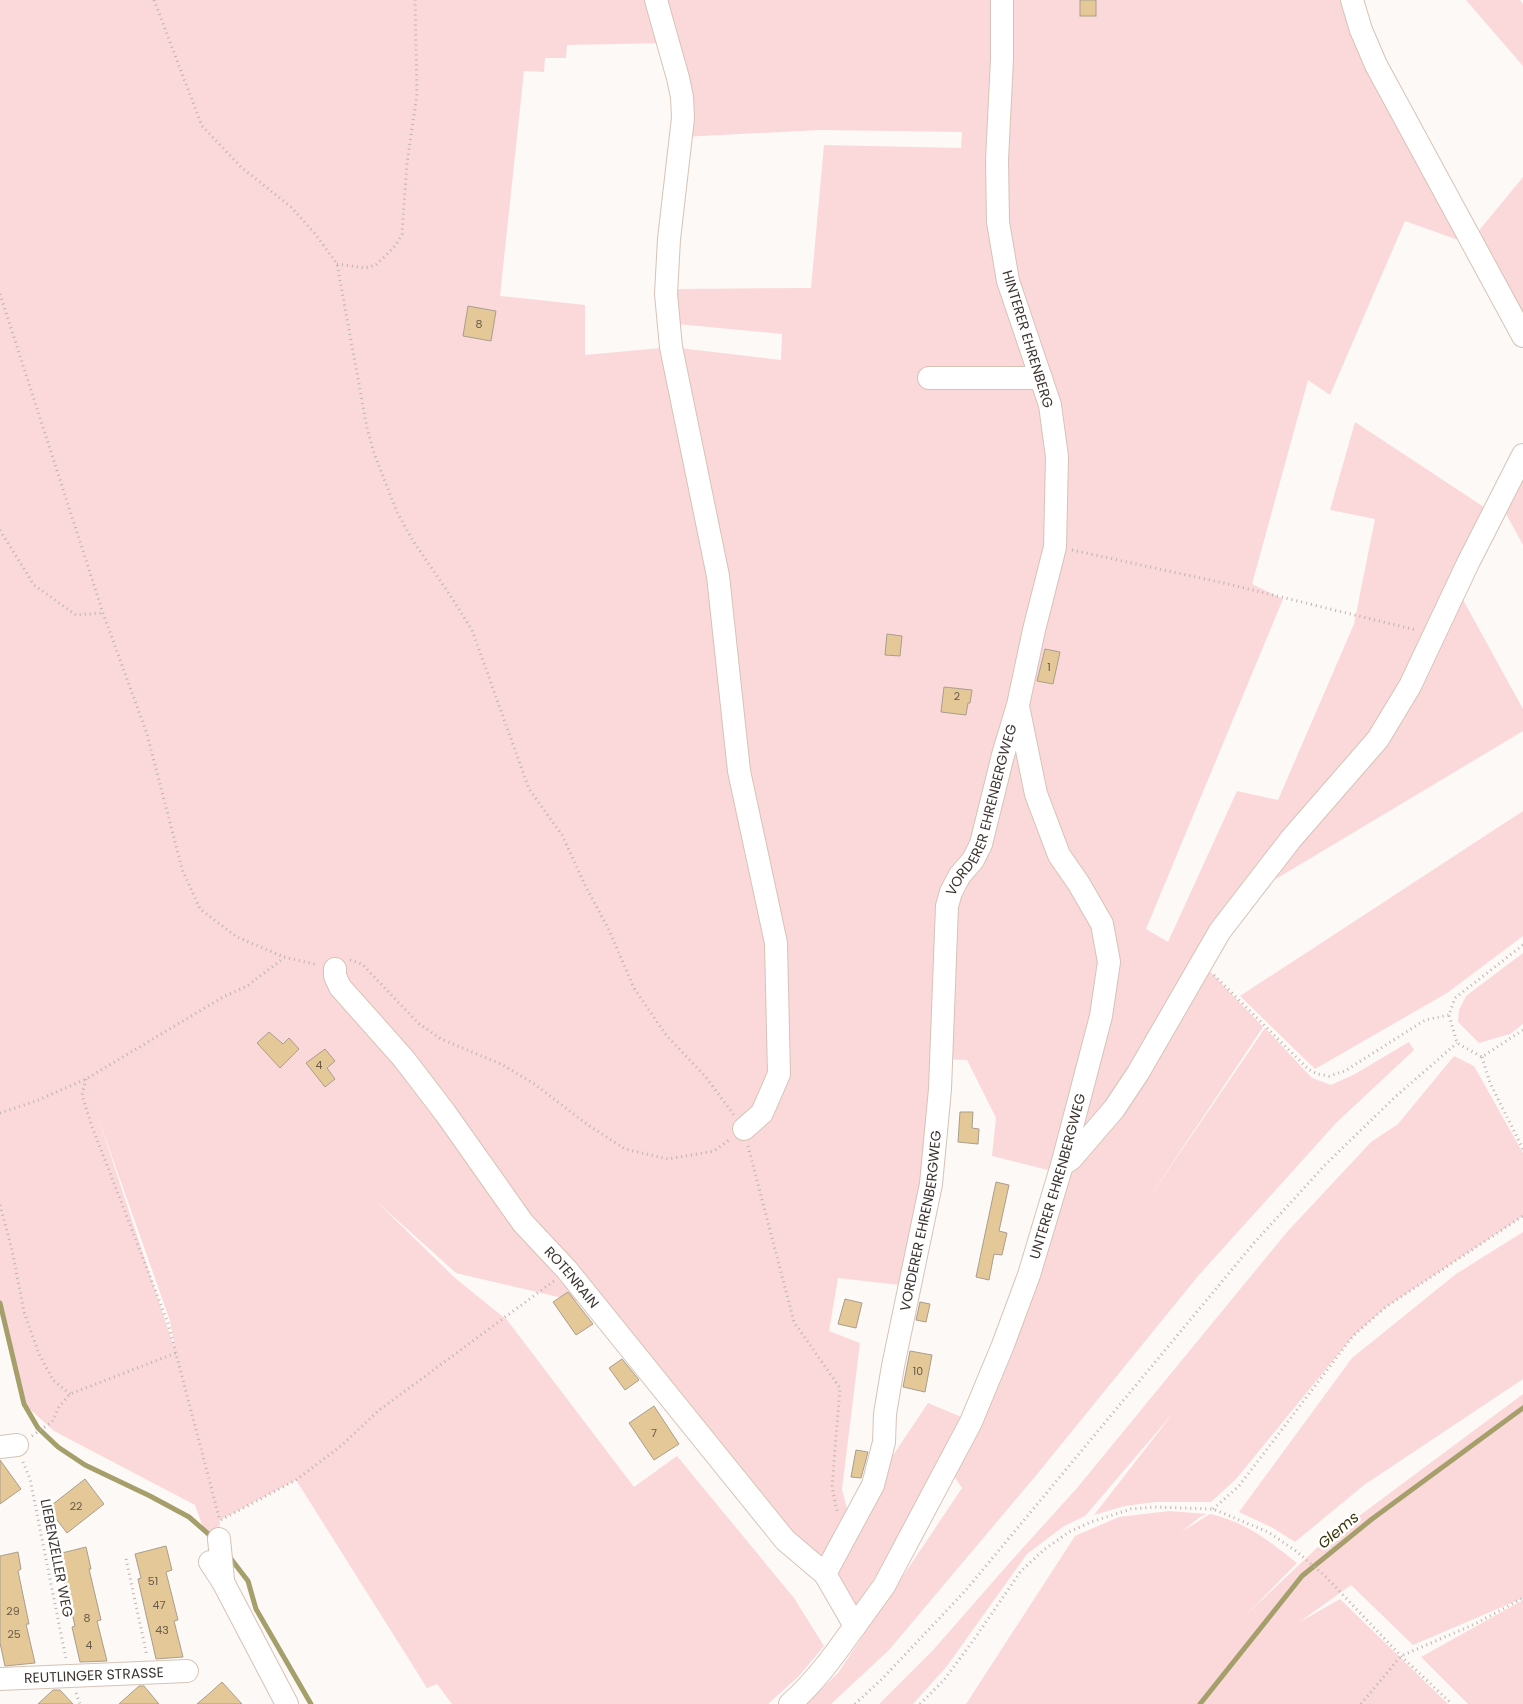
<svg xmlns="http://www.w3.org/2000/svg" width="1523" height="1704" font-family="Poppins,sans-serif">
<style>
.green{fill:#fbd9da;fill-rule:evenodd}
.lines{fill:none;stroke-linecap:round;stroke-linejoin:round}
.stream{stroke:#a59f6b;stroke-width:5}
.building{fill:#e5c898;stroke:#a99e8c}
.minor-casing{stroke:#d6c3b6;stroke-width:24}
.path{stroke:#b9b3b0;stroke-width:3;stroke-dasharray:1 4;stroke-linecap:butt}
.minor{stroke:#fff;stroke-width:22}
.labels{text-anchor:middle;dominant-baseline:central;stroke-width:5;stroke-linejoin:round;paint-order:stroke}
.number-label{font-size:11px;fill:#675a4a}
.street-label{font-size:14px;fill:#3d3530;stroke:#fff}
.water-label{font-size:15px;font-style:italic;fill:#3b360a;stroke:#fff}
</style>
<rect width="100%" height="100%" fill="#fdf9f6"/>
<g class="green">
<path d="M 0,0 L 1356,0 L 1472,239 L 1523,177 L 1523,324 L 1475,246 L 1405,221 L 1330,395 L 1308,380 L 1252,584 L 1283,599 L 1146,929 L 1168,942 L 1237,791 L 1278,800 L 1354,624 L 1375,519 L 1330,510 L 1355,422 L 1493,513 L 1456,587 L 1523,709 L 1523,731 L 1246,897 L 1201,962 L 1263,1027 L 1147,1201 L 1265,1028 L 1312,1078 L 1331,1085 L 1355,1074 L 1409,1042 L 1414,1050 L 1336,1123 L 1198,1276 L 1038,1473 L 889,1650 L 831,1704 L 806,1704 L 838,1673 L 962,1488 L 947,1466 L 855,1608 L 831,1578 L 873,1485 L 928,1403 L 971,1421 L 1052,1171 L 992,1156 L 996,1118 L 967,1060 L 943,1059 L 931,1184 L 908,1286 L 838,1278 L 829,1331 L 860,1343 L 842,1489 L 850,1521 L 825,1574 L 597,1306 L 456,1273 L 376,1201 L 455,1278 L 507,1320 L 634,1487 L 677,1456 L 794,1598 L 824,1646 L 799,1676 L 768,1704 L 452,1704 L 437,1684 L 427,1688 L 296,1480 L 220,1520 L 219,1539 L 223,1582 L 195,1505 L 54,1431 L 24,1404 L 0,1303 ZM 667,43 L 682,137 L 821,130 L 962,132 L 961,148 L 824,145 L 811,288 L 677,289 L 677,324 L 782,334 L 781,360 L 671,347 L 585,355 L 585,305 L 500,296 L 524,71 L 544,72 L 545,58 L 566,58 L 567,45 ZM 98,1117 L 170,1321 L 175,1349 L 166,1323 Z"/>
<path d="M 1466,0 L 1520,0 L 1523,4 L 1523,66 Z"/>
<path d="M 1523,455 L 1523,545 L 1499,501 Z"/>
<path d="M 1523,811 L 1523,936 L 1447,993 L 1315,1069 L 1240,996 Z"/>
<path d="M 1523,953 L 1523,1024 L 1510,1034 L 1479,1043 L 1458,1022 L 1459,1010 L 1466,996 Z"/>
<path d="M 1454,1056 L 1474,1066 L 1523,1153 L 1523,1216 L 1386,1307 L 1353,1336 L 1236,1479 L 1211,1502 L 1155,1502 L 1125,1506 L 1094,1515 L 1174,1412 L 1085,1516 L 1064,1526 L 1027,1554 L 947,1666 L 913,1704 L 879,1704 L 934,1649 L 1011,1561 L 1077,1488 L 1287,1232 L 1371,1142 L 1398,1124 Z"/>
<path d="M 1523,1232 L 1523,1379 L 1364,1485 L 1295,1542 L 1273,1528 L 1239,1512 L 1352,1358 L 1456,1274 Z"/>
<path d="M 1523,1394 L 1523,1598 L 1413,1645 L 1351,1585 L 1298,1623 L 1340,1599 L 1448,1704 L 966,1704 L 1075,1536 L 1119,1517 L 1169,1511 L 1207,1514 L 1200,1517 L 1181,1532 L 1210,1514 C 1246,1522 1269,1541 1297,1563 L 1247,1614 L 1320,1545 Z"/>
<path d="M 1523,1600 L 1523,1704 L 1468,1704 L 1421,1657 Z"/>
</g>
<g class="lines">
<g class="stream">
<path d="M 0,1303 L 24,1404 L 38,1428 L 58,1447 L 85,1465 L 150,1496 L 189,1517 L 213,1538"/>
<path d="M 228,1555 L 248,1581 L 256,1609 L 311,1704"/>
<path d="M 1200,1704 L 1302,1576 L 1372,1519 L 1523,1408"/>
</g>
</g>
<g class="building">
<rect x="1080" y="0" width="16" height="16"/>
<path d="M 468,306 L 496,311 L 491,341 L 463,336 Z"/>
<path d="M 887,634 L 902,636 L 900,656 L 885,655 Z"/>
<path d="M 1045,649 L 1060,652 L 1053,684 L 1037,681 Z"/>
<path d="M 944,687 L 972,690 L 970,703 L 968,703 L 966,715 L 941,712 Z"/>
<path d="M 269,1032 L 283,1044 L 289,1038 L 299,1049 L 280,1068 L 257,1043 Z"/>
<path d="M 325,1049 L 335,1061 L 327,1068 L 335,1079 L 325,1087 L 306,1063 Z"/>
<path d="M 960,1112 L 973,1112 L 972,1128 L 979,1129 L 978,1144 L 958,1142 Z"/>
<path d="M 996,1182 L 1009,1185 L 999,1231 L 1007,1233 L 1002,1255 L 994,1254 L 989,1280 L 976,1277 Z"/>
<path d="M 568,1292 L 593,1324 L 576,1335 L 553,1302 Z"/>
<path d="M 845,1299 L 862,1303 L 856,1328 L 838,1324 Z"/>
<path d="M 920,1302 L 930,1304 L 926,1322 L 916,1320 Z"/>
<path d="M 910,1351 L 932,1355 L 925,1392 L 903,1387 Z"/>
<path d="M 622,1359 L 639,1380 L 625,1390 L 609,1368 Z"/>
<path d="M 654,1406 L 679,1444 L 654,1460 L 629,1423 Z"/>
<path d="M 856,1450 L 868,1452 L 861,1478 L 851,1477 Z"/>
<path d="M 0,1460 L 21,1489 L 0,1504 Z"/>
<path d="M 85,1479 L 104,1504 L 67,1533 L 48,1508 Z"/>
<path d="M 166,1546 L 172,1570 L 166,1572 L 178,1620 L 174,1621 L 183,1657 L 156,1659 L 138,1579 L 141,1578 L 135,1554 Z"/>
<path d="M 86,1547 L 91,1569 L 89,1569 L 101,1620 L 97,1621 L 107,1661 L 80,1662 L 72,1627 L 75,1626 L 58,1554 Z"/>
<path d="M 18,1552 L 21,1569 L 18,1571 L 29,1624 L 26,1624 L 35,1663 L 5,1666 L 0,1643 L 0,1556 Z"/>
<path d="M 222,1682 L 242,1704 L 197,1704 L 211,1692 Z"/>
<path d="M 139,1686 L 144,1686 L 159,1704 L 119,1704 Z"/>
<path d="M 53,1690 L 60,1690 L 73,1704 L 38,1704 Z"/>
</g>
<g class="lines">
<defs>
<g id="minor">
<path d="M 656,0 L 678,78 L 682,97 L 683,118 L 669,239 L 666,294 L 671,347 L 718,576 L 739,771 L 776,943 L 779,1074 L 762,1113 L 744,1129"/>
<path d="M 1352,0 L 1361,30 L 1376,65 L 1523,336"/>
<path d="M 929,378 L 1041,378"/>
<path id="s1" d="M 335,969 L 335,976 L 340,987 L 404,1059 L 446,1114 L 523,1223 L 567,1270 L 785,1540 L 825,1574"/>
<path d="M 1062,1165 L 1071,1159 L 1114,1109 L 1138,1073 L 1220,931 L 1291,839 L 1378,739 L 1410,686 L 1468,563 L 1523,455"/>
<path d="M 0,1447 L 17,1445"/>
<path d="M 219,1539 L 223,1580"/>
<path d="M 210,1562 L 223,1582 L 287,1704"/>
<path id="s2" d="M 855,1626 L 884,1586 L 971,1422 L 1003,1345 L 1029,1275 L 1062,1165 L 1101,1016 L 1109,962 L 1102,924 L 1079,884 L 1059,855 L 1036,794 L 1019,711"/>
<path id="s3" d="M 0,1679 L 187,1671"/>
<path id="s4" d="M 790,1704 C 816,1681 835,1654 855,1626 L 825,1574 L 873,1485 L 884,1442 L 885,1414 L 893,1366 L 931,1184 L 940,1089 L 947,906 L 951,892 L 960,875 L 973,860 L 981,844 L 1003,755 L 1018,705 L 1034,630 L 1055,547 L 1057,457 L 1050,405 L 1008,281 L 998,222 L 997,160 L 1002,59 L 1002,0"/>
</g>
</defs>
<use href="#minor" class="minor-casing"/>
<g class="path">
<path d="M 154,0 L 202,126 L 241,167 L 291,207 L 316,235 L 337,264 L 367,428 L 374,453 L 397,512 L 413,541 L 448,592 L 472,630 L 529,789 L 562,835 L 585,885 L 609,930 L 634,988 L 666,1035 L 705,1076 L 734,1115"/>
<path d="M 337,264 L 365,268 L 376,265 L 396,245 L 402,234 L 407,163 L 417,94 L 415,0"/>
<path d="M 0,294 L 103,613 L 147,734 L 182,869 L 200,909 L 237,937 L 284,957 L 318,965"/>
<path d="M 0,530 L 34,585 L 76,615 L 103,613"/>
<path d="M 1072,550 L 1228,584 L 1416,630"/>
<path d="M 1523,945 L 1455,998 L 1449,1015 L 1457,1043 L 1482,1057 L 1523,1030"/>
<path d="M 350,960 L 362,964 L 418,1023 L 441,1039 L 501,1064 L 533,1083 L 588,1125 L 625,1149 L 668,1159 L 714,1151 L 729,1140"/>
<path d="M 1214,975 L 1308,1069 L 1317,1074 L 1329,1076 L 1345,1071 L 1425,1020 L 1449,1015"/>
<path d="M 1482,1057 L 1490,1083 L 1523,1149"/>
<path d="M 86,1079 L 82,1095 L 91,1124 L 168,1323 L 220,1521"/>
<path d="M 0,1113 L 36,1101 L 86,1079 L 223,997 L 247,986 L 284,958"/>
<path d="M 748,1146 L 794,1322 L 840,1388 L 832,1487 L 837,1511"/>
<path d="M 0,1205 L 12,1250 L 24,1312 L 39,1354 L 53,1380 L 70,1394"/>
<path d="M 32,1436 L 52,1422 L 59,1407 L 70,1394 L 176,1353"/>
<path d="M 23,1462 L 30,1479 L 66,1659"/>
<path d="M 1213,1509 L 1239,1486 L 1353,1336 L 1386,1307 L 1523,1216"/>
<path d="M 221,1520 L 296,1480 L 341,1446 L 378,1411 L 554,1281"/>
<path d="M 126,1559 L 147,1656"/>
<path d="M 76,1693 L 80,1704"/>
<path d="M 855,1704 L 883,1678 L 966,1590 L 1254,1243 L 1324,1166 L 1395,1097 L 1457,1043"/>
<path d="M 920,1704 L 944,1680 L 975,1638 L 1021,1571 L 1045,1549 L 1069,1532 L 1091,1522 L 1131,1509 L 1154,1507 L 1213,1509 L 1268,1532 L 1296,1551 L 1325,1576 L 1401,1656 L 1452,1704"/>
<path d="M 1361,1704 L 1401,1656 L 1475,1624 L 1523,1598"/>
</g>
<use href="#minor" class="minor"/>
</g>
<g class="labels">
<g class="number-label">
<text x="479" y="324">8</text>
<text x="1049" y="667">1</text>
<text x="957" y="696">2</text>
<text x="319" y="1065">4</text>
<text x="918" y="1371">10</text>
<text x="654" y="1433">7</text>
<text x="76" y="1506">22</text>
<text x="153" y="1581">51</text>
<text x="159" y="1605">47</text>
<text x="13" y="1611">29</text>
<text x="87" y="1618">8</text>
<text x="162" y="1630">43</text>
<text x="14" y="1634">25</text>
<text x="89" y="1645">4</text>
</g>
<g class="street-label">
<text transform="translate(1028 339) rotate(73)">HINTERER EHRENBERG</text>
<text stroke="none"><textPath href="#s4" startOffset="952">VORDERER EHRENBERGWEG</textPath></text>
<text stroke="none"><textPath href="#s2" startOffset="496">UNTERER EHRENBERGWEG</textPath></text>
<text stroke="none"><textPath href="#s4" startOffset="532">VORDERER EHRENBERGWEG</textPath></text>
<text stroke="none"><textPath href="#s1" startOffset="391">ROTENRAIN</textPath></text>
<text transform="translate(57 1558) rotate(79)">LIEBENZELLER WEG</text>
<text stroke="none"><textPath href="#s3" startOffset="94">REUTLINGER STRASSE</textPath></text>
</g>
<g class="water-label">
<text transform="translate(1338 1530) rotate(-40)">Glems</text>
</g>
</g>
</svg>
